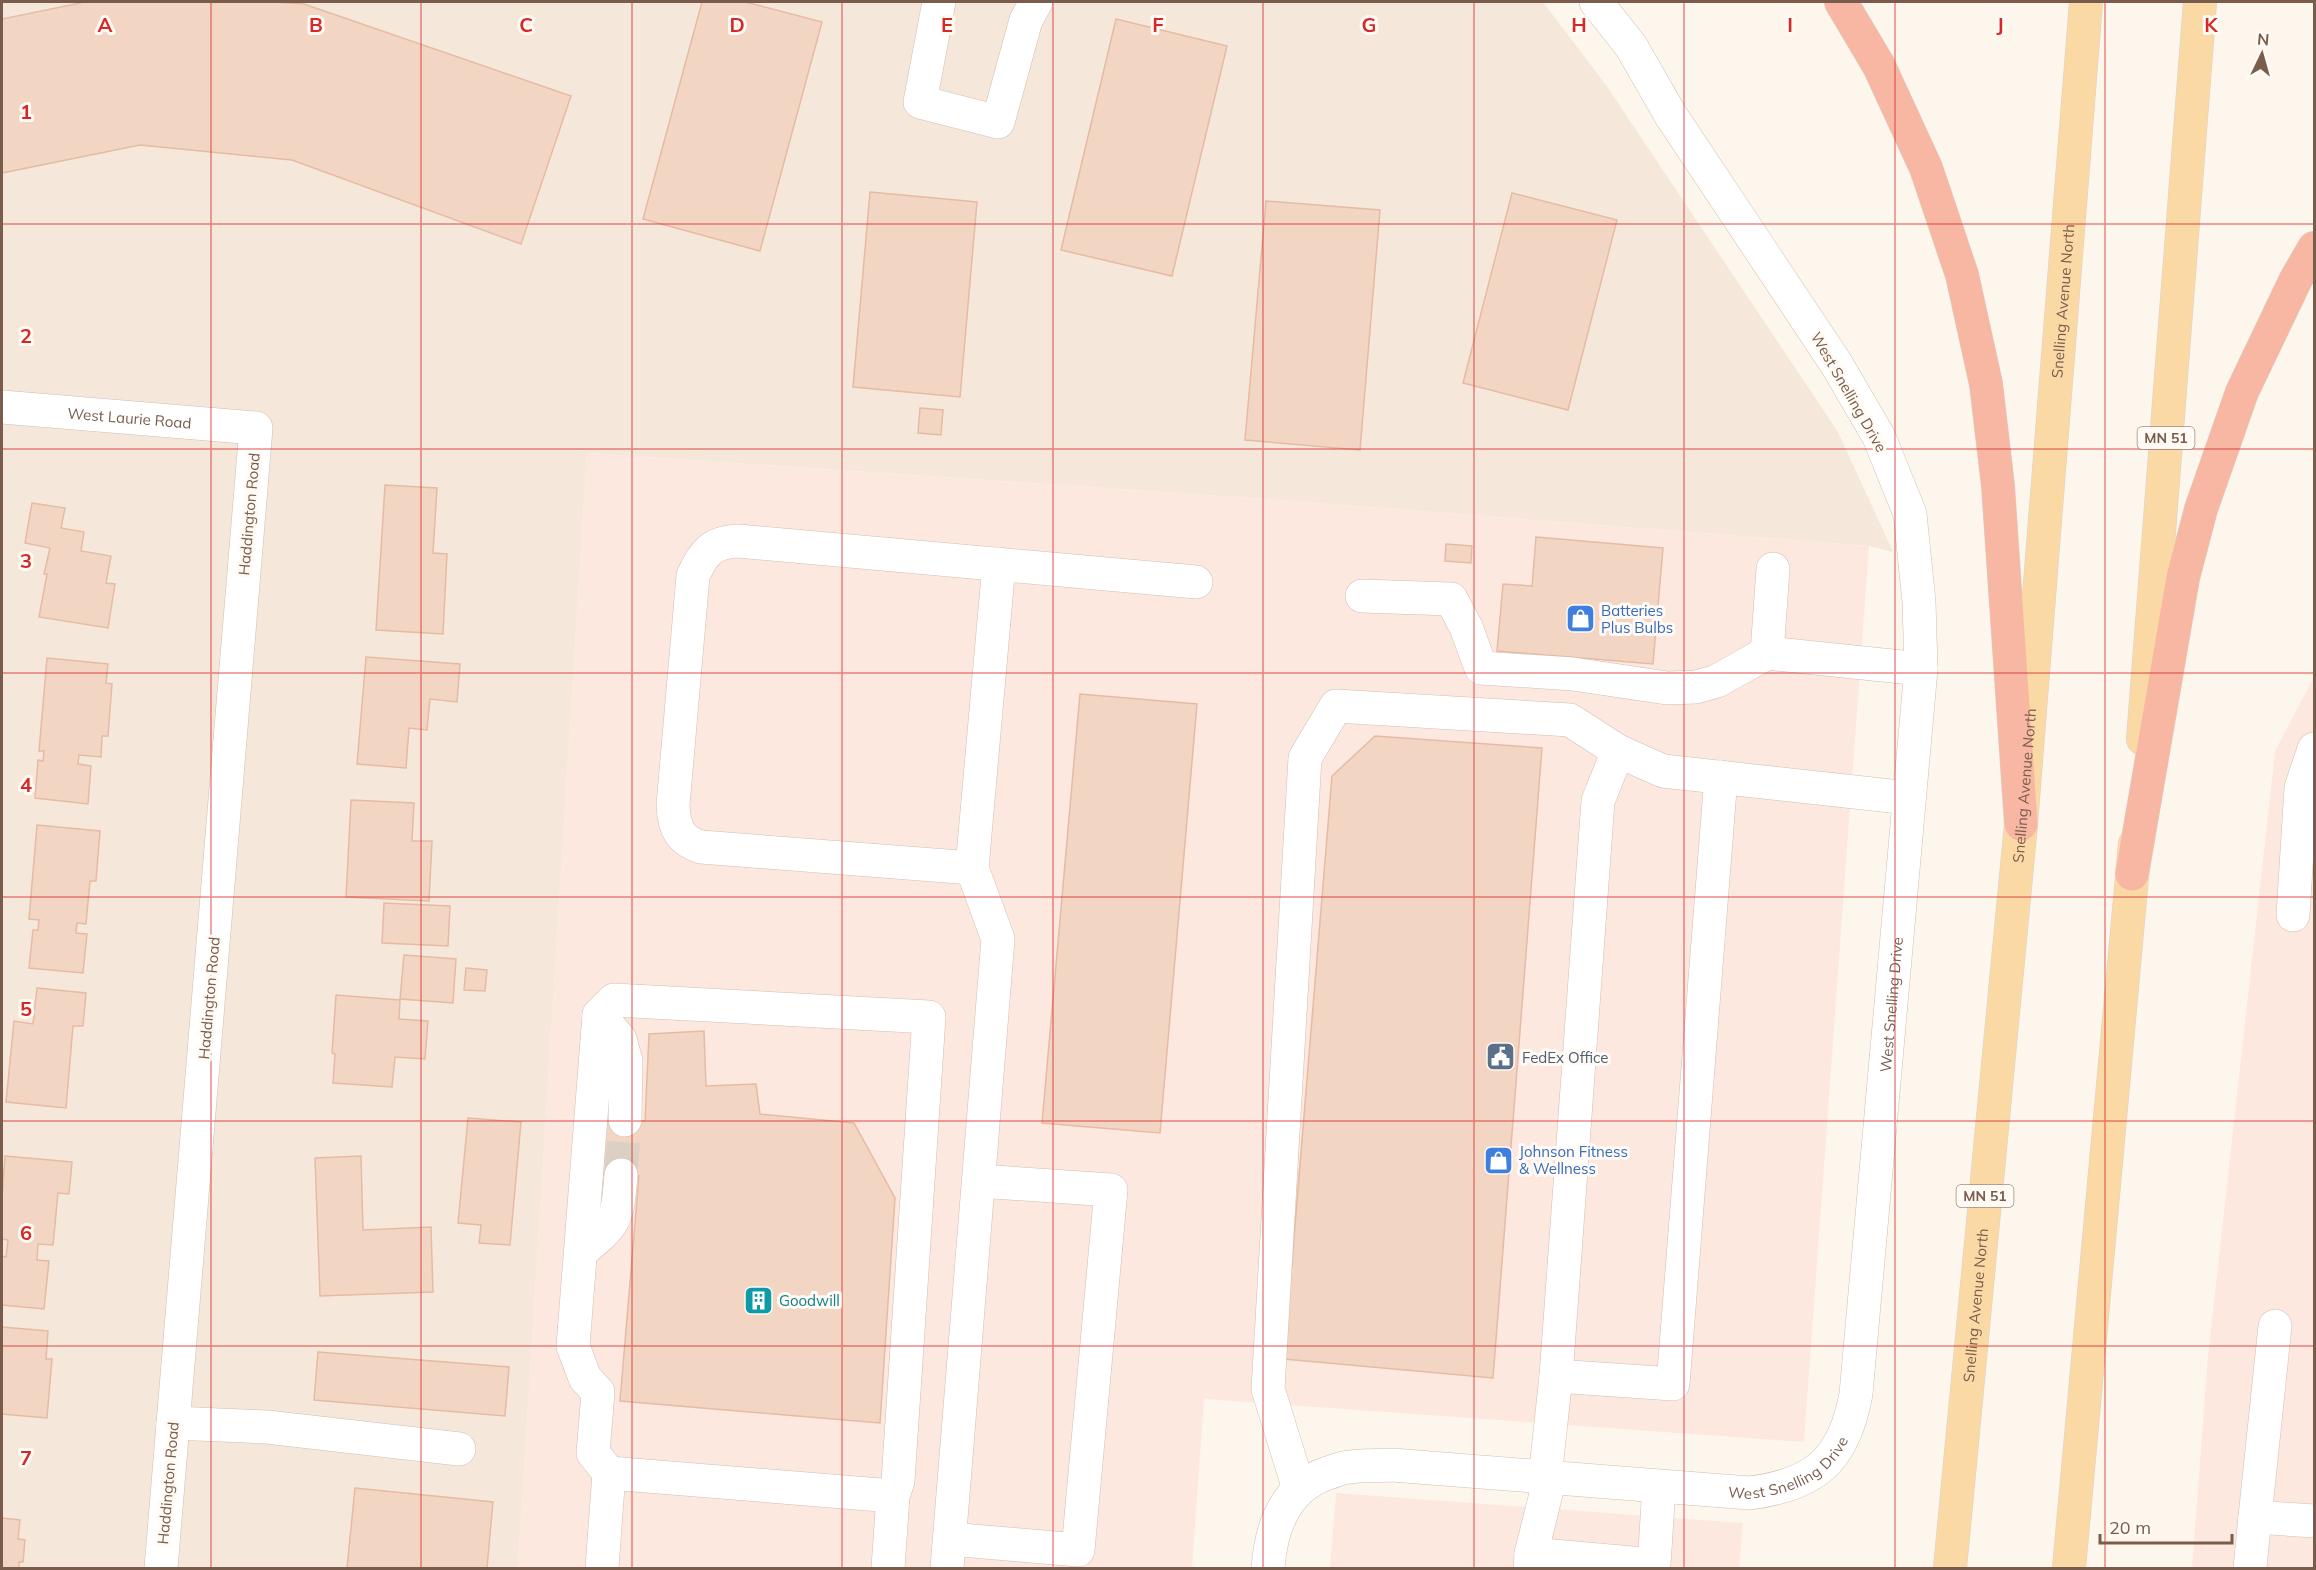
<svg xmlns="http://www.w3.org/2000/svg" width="2316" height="1570" font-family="Mulish,sans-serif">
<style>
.residential{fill:#f5e8da}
.commercial{fill:#fde8e0}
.building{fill:#f3d5c3;stroke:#e6bba3;stroke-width:1.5}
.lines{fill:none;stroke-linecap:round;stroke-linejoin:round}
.minor-tunnel{stroke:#dcd0c4;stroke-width:33;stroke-dasharray:33 16;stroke-linecap:butt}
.minor-casing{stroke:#d1beb0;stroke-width:34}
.major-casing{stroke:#dad1cd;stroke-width:34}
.highway-casing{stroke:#dad1cd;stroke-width:34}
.minor{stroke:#fff;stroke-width:33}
.major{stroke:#fbd9a5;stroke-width:33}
.highway{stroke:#f7b7a3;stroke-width:33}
.grid{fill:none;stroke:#d62828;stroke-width:1.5;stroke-opacity:0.55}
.labels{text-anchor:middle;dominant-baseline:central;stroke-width:6;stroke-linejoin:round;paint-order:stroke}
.shield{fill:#fffaf3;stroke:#a28b7f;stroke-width:1.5}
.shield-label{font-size:14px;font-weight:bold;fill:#7a5c4d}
.street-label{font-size:15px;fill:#7a5c4d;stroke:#fffaf3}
.shop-label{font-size:15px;fill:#366cbe;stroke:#fffaf3;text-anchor:start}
.service-label{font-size:15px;fill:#4e5e75;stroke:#fffaf3;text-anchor:start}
.culture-label{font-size:15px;fill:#0d838f;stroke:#fffaf3;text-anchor:start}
.grid-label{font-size:20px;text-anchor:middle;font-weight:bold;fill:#d62828;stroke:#fffaf3;stroke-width:6;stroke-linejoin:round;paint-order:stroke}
</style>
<rect width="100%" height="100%" fill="#fdf6ec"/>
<path class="residential" d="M 2,2 L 1543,2 L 1606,85 L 1838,432 L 1893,552 L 1869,546 L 1265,499 L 587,453 L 518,1568 L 2,1568 Z"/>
<g class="commercial">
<path d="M 587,453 L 1265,499 L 1869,546 L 1804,1442 L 1204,1399 L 1192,1568 L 518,1568 Z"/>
<path d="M 2314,677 L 2314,1568 L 2192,1568 L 2208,1356 L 2275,751 Z"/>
<path d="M 1336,1493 L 1743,1523 L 1739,1568 L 1330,1568 Z"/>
</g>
<g class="building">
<path d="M 85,2 L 275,2 L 304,4 L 571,96 L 521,244 L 292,160 L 140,145 L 2,173 L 2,19 Z"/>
<path d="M 702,2 L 746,2 L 822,22 L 760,251 L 643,219 Z"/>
<path d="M 1116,19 L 1227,46 L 1172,276 L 1061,250 Z"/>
<path d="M 870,192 L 977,202 L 960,397 L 853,387 Z"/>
<path d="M 1512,193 L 1617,220 L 1568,410 L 1463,383 Z"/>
<path d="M 1266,201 L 1380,210 L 1360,450 L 1245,440 Z"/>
<path d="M 920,408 L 943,410 L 941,435 L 918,433 Z"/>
<path d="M 385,485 L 437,488 L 433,553 L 447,554 L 443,634 L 376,630 Z"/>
<path d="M 32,503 L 65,508 L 61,528 L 84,532 L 81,551 L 111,556 L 106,583 L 115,584 L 108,628 L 39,617 L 47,574 L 44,574 L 50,548 L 25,543 Z"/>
<path d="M 1536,537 L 1663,548 L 1653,664 L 1497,651 L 1503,584 L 1532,586 Z"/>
<path d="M 1446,544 L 1472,546 L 1471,563 L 1445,561 Z"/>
<path d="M 366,657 L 460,664 L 457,702 L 430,699 L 427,730 L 409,728 L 406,768 L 357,764 Z"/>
<path d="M 47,658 L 108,664 L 106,683 L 112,684 L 108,736 L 102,736 L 101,757 L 79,755 L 78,764 L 91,766 L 88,804 L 35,798 L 38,760 L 43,761 L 44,751 L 39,751 Z"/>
<path d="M 1080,694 L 1197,704 L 1160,1133 L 1042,1123 Z"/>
<path d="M 1375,736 L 1542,748 L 1493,1378 L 1284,1359 L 1332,776 Z"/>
<path d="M 351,800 L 414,803 L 412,841 L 432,841 L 429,901 L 346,897 Z"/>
<path d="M 37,825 L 100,831 L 96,881 L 90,881 L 86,924 L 77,923 L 76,933 L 87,934 L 83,973 L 29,968 L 33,930 L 38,930 L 39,920 L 29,919 Z"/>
<path d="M 384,903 L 450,906 L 448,946 L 382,943 Z"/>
<path d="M 404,955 L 456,959 L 453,1003 L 400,999 Z"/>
<path d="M 466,968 L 487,970 L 485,991 L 464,990 Z"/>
<path d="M 37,988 L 86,993 L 83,1026 L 73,1026 L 66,1108 L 6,1102 L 14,1021 L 33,1024 Z"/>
<path d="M 336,995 L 400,1000 L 399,1019 L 428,1021 L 425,1059 L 395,1057 L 392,1087 L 333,1083 L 335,1054 L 332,1053 Z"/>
<path d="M 704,1031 L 706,1086 L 756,1084 L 760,1114 L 854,1123 L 895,1198 L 880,1423 L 620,1401 L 639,1176 L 600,1174 L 602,1118 L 645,1121 L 649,1034 Z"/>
<path d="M 468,1118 L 521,1122 L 510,1245 L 479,1243 L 481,1225 L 458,1223 Z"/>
<path d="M 5,1156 L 72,1162 L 69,1194 L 58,1193 L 53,1245 L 38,1244 L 37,1260 L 49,1261 L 44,1309 L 2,1305 L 2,1256 L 6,1257 L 8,1240 L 2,1239 L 2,1197 Z"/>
<path d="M 361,1156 L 363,1230 L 431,1227 L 433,1292 L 320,1296 L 315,1158 Z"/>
<path d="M 2,1327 L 48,1331 L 46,1359 L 52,1359 L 47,1418 L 2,1414 Z"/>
<path d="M 318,1352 L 509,1367 L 505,1416 L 314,1400 Z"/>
<path d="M 355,1488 L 493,1502 L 487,1568 L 347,1568 Z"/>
<path d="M 2,1518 L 20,1520 L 18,1539 L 25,1540 L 23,1562 L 19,1562 L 19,1568 L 2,1568 Z"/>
</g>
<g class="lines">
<path class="minor-tunnel" d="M 621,1175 L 625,1120"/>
<defs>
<g id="minor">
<path d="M 939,2 L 920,102 L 998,122 L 1026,20 L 1036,2"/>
<path id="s1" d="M 2,407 L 256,428 L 161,1568"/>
<path d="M 1362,596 L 1451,599 L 1466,627 L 1481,668 L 1573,674 L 1667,688 L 1696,687 L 1717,681 L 1767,653 L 1921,669"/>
<path d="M 1767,653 L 1773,569"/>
<path d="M 972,868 L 701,847 C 679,840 674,827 673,805 L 693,576 C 703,553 712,542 738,541 L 1196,582"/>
<path d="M 2293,915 L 2301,788 L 2314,749"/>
<path d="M 599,1015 L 620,1039 L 626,1061 L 625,1120"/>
<path d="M 581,1252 C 617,1222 617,1222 621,1175"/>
<path d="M 2275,1326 L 2255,1517 L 2314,1521"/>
<path d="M 1556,1376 L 1673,1384 L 1721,777"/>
<path d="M 173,1423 L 267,1427 L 459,1449"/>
<path d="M 609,1473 L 593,1453 L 598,1392 L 585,1378 L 573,1346 L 599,1015 L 614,1000 L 929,1017 L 898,1481 L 893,1496"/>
<path d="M 1545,1478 L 1556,1376 L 1598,801 L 1618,751 L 1663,771 L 1909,798"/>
<path d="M 1299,1489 L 1268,1389 L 1305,758 L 1336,706 L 1570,720 L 1618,751"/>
<path d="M 950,1539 L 1078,1550 L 1111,1190 L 979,1181"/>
<path d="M 1531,1554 L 1654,1565 L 1659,1487"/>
<path d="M 602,1568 L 609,1473 L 893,1496 L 888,1568"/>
<path d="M 947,1568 L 998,939 L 972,868 L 999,564"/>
<path id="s2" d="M 1268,1568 C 1271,1527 1285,1487 1328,1473 C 1335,1471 1342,1467 1350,1467 C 1364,1465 1378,1466 1392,1465 L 1749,1493 C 1815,1485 1844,1460 1856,1394 L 1921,669 L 1919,602 L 1910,514 L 1879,437 L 1837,365 L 1670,114 L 1631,46 L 1596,2"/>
<path d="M 1530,1568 L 1531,1554 L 1550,1478"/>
<path d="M 2250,1568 L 2255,1517"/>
</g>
<g id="major">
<path d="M 2143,739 L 2200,2"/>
<path id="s3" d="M 1950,1568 L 2021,824 L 2086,2"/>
<path d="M 2069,1568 L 2135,844"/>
</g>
<g id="highway">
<path d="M 1841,2 L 1879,66 L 1926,168 L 1962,275 L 1986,384 L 1998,486 L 2021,824"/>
<path d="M 2132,874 L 2183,578 L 2201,509 L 2242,392 L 2295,281 L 2314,248"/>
</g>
</defs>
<use href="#minor" class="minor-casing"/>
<use href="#major" class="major-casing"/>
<use href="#highway" class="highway-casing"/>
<use href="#minor" class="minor"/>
<use href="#major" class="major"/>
<use href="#highway" class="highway"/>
</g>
<path class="grid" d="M 211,2 L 211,1568M 421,2 L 421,1568M 632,2 L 632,1568M 842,2 L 842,1568M 1053,2 L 1053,1568M 1263,2 L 1263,1568M 1474,2 L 1474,1568M 1684,2 L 1684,1568M 1895,2 L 1895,1568M 2105,2 L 2105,1568M 2,224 L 2314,224M 2,449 L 2314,449M 2,673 L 2314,673M 2,897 L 2314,897M 2,1121 L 2314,1121M 2,1346 L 2314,1346"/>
<defs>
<symbol id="shop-square" viewBox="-11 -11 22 22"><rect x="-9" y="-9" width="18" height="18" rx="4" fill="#3f7fe0" stroke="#fffaf3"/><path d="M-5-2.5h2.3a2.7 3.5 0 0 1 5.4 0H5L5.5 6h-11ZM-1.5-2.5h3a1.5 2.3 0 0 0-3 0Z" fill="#fff"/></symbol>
<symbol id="civic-square" viewBox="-11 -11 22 22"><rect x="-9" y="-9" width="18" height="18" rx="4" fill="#5c6f8a" stroke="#fffaf3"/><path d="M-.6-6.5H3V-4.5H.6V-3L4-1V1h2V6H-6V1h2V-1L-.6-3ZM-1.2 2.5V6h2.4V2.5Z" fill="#fff"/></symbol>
<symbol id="building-square" viewBox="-11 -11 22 22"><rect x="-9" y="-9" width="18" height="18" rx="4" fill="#0f9aa8" stroke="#fffaf3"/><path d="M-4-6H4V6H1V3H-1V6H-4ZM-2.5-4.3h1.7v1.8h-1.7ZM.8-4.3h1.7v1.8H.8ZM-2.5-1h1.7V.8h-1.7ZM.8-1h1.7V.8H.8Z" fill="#fff"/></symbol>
</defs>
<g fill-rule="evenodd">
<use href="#shop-square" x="1564" y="602" width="33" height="33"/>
<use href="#civic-square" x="1484" y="1040" width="33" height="33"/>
<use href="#shop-square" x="1482" y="1144" width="33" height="33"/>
<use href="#building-square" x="742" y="1284" width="33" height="33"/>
</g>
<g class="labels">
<g class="shield">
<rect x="2137.5" y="427" width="57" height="22" rx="4.5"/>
<rect x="1956.5" y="1185" width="57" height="22" rx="4.5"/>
</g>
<g class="shield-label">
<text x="2166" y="438">MN 51</text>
<text x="1985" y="1196">MN 51</text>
</g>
<g class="street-label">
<text stroke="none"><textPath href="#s3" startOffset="1272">Snelling Avenue North</textPath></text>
<text transform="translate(1849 392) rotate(60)">West Snelling Drive</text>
<text stroke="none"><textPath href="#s1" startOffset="128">West Laurie Road</textPath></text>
<text transform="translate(249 514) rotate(-85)">Haddington Road</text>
<text stroke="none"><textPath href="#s3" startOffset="786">Snelling Avenue North</textPath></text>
<text transform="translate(209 998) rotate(-85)">Haddington Road</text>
<text stroke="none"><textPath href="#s2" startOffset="1094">West Snelling Drive</textPath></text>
<text stroke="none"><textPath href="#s3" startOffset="264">Snelling Avenue North</textPath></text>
<text stroke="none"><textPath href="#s2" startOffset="590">West Snelling Drive</textPath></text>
<text transform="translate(168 1483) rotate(-85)">Haddington Road</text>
</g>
<g class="shop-label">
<text x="1601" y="610">Batteries<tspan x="1601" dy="17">Plus Bulbs</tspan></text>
<text x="1519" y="1151">Johnson Fitness<tspan x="1519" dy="17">&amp; Wellness</tspan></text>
</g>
<g class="service-label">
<text x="1522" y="1057">FedEx Office</text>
</g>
<g class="culture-label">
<text x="779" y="1300">Goodwill</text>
</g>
</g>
<g class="grid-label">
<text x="105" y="32">A</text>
<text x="316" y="32">B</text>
<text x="526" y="32">C</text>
<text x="737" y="32">D</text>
<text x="947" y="32">E</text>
<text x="1158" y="32">F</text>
<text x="1369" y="32">G</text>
<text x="1579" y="32">H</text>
<text x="1790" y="32">I</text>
<text x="2000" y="32">J</text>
<text x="2211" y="32">K</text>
<text x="26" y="119">1</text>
<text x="26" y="343">2</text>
<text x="26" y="568">3</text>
<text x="26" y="792">4</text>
<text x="26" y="1016">5</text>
<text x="26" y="1240">6</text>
<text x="26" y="1465">7</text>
</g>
<rect width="2316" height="1570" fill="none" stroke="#7a5c4d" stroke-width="6"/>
<g transform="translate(2262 54) rotate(5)" stroke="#fffaf3" stroke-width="4.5" paint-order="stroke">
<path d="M0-4.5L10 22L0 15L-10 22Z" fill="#7a5c4d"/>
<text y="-9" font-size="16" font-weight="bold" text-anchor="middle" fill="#7a5c4d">N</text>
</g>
<path d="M2100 1534v9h132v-9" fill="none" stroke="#7a5c4d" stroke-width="3"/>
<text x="2109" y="1534" font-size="18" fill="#7a5c4d" stroke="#fffaf3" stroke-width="4.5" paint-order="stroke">20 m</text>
</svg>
